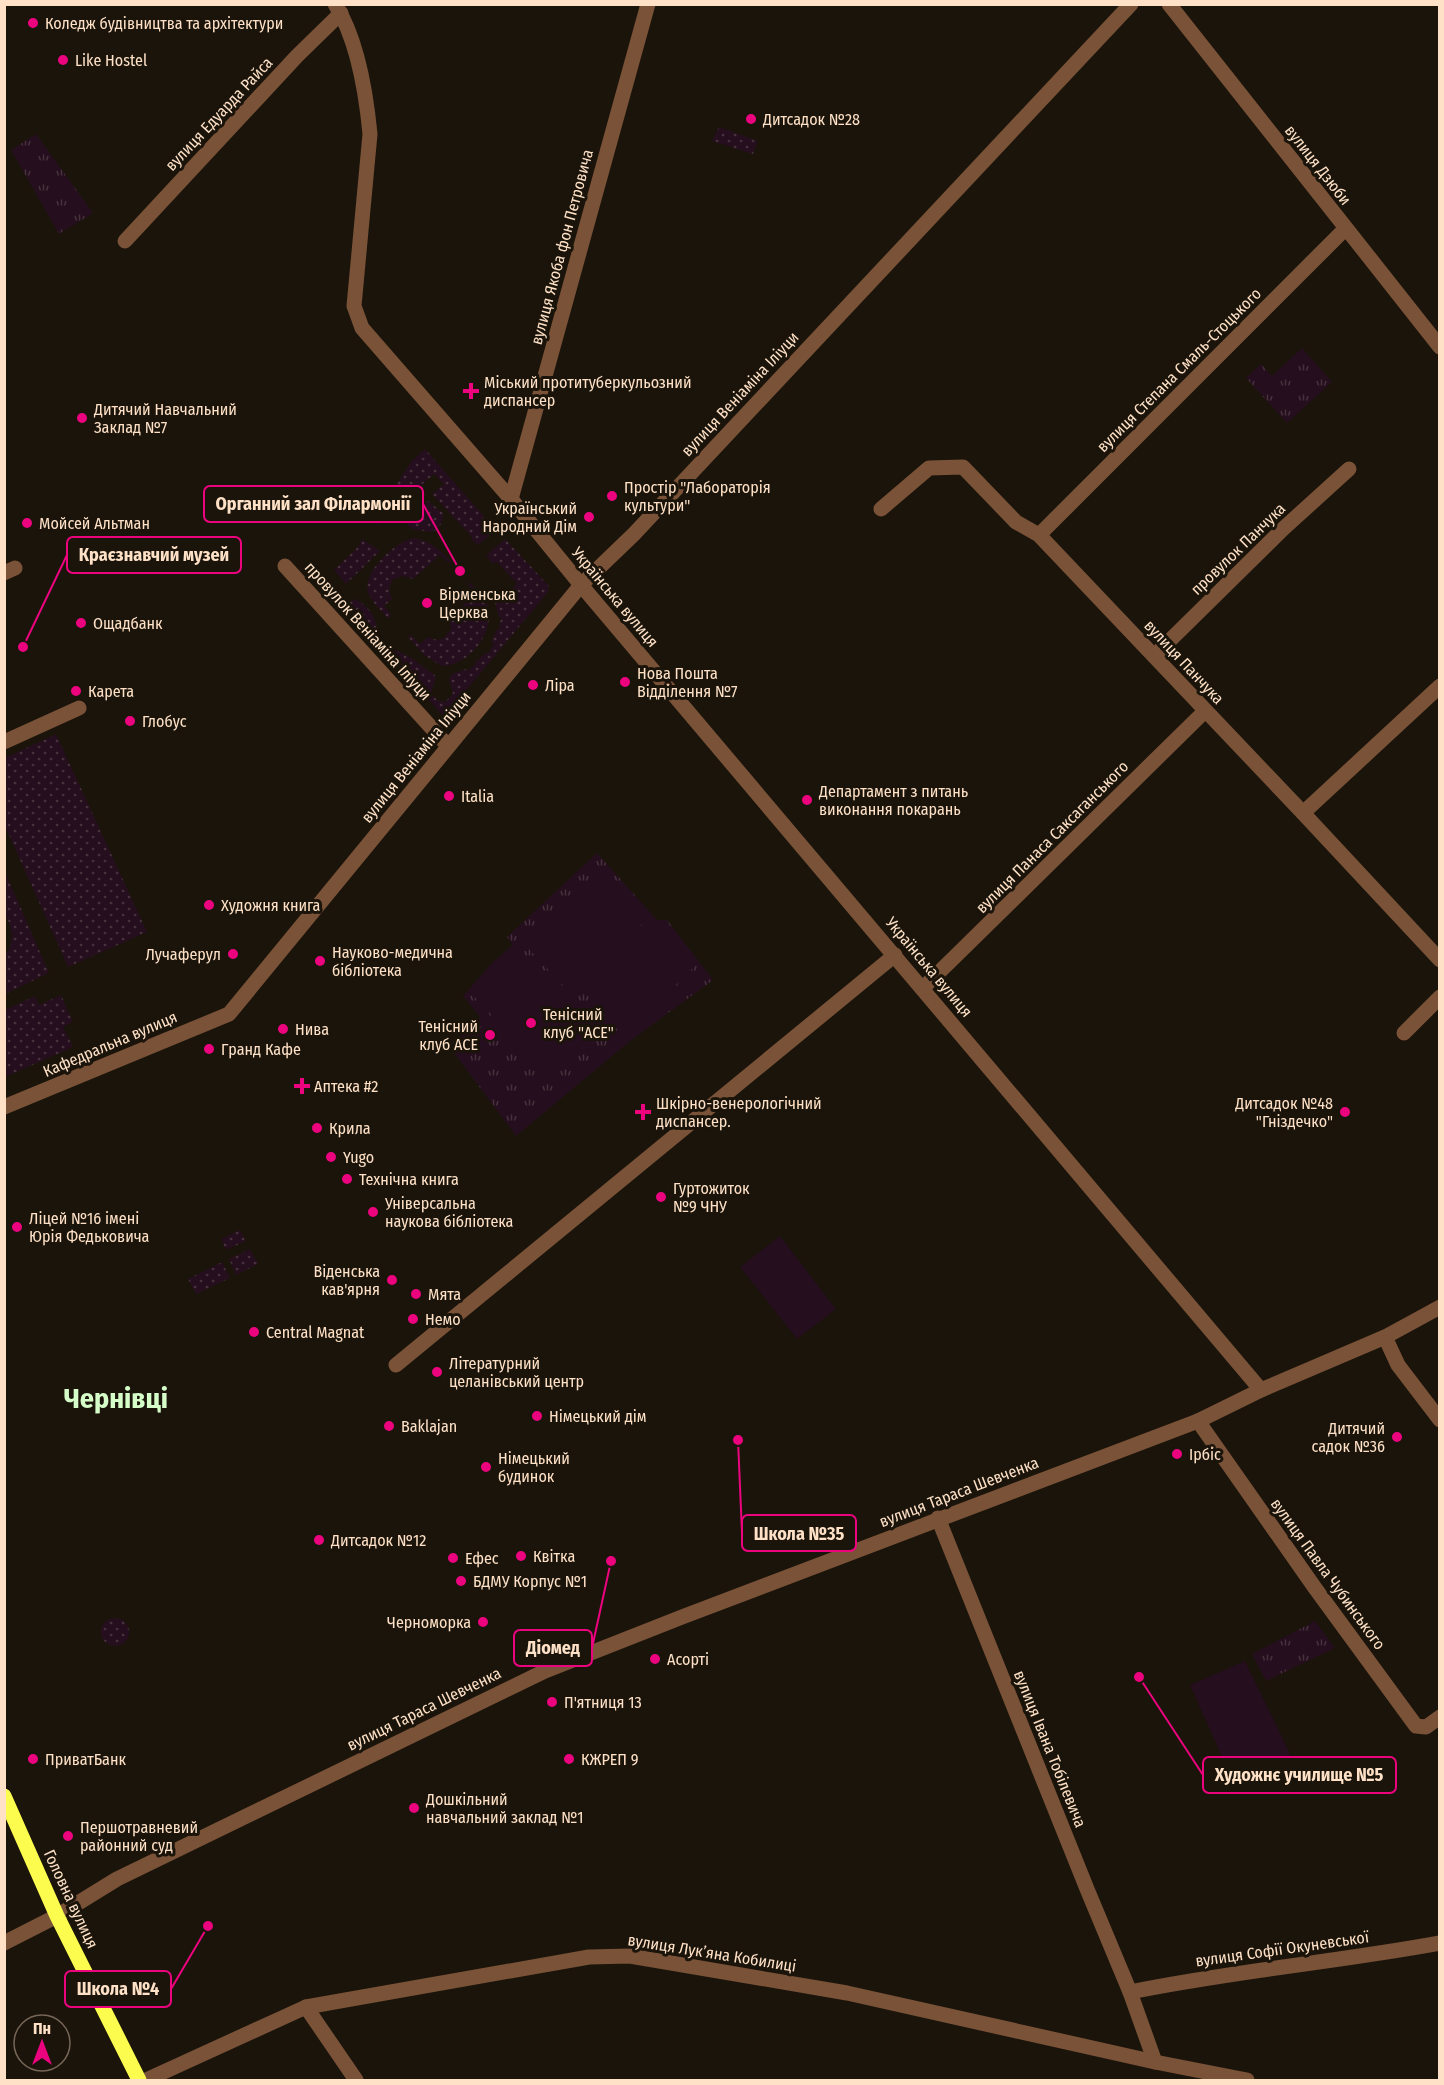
<svg xmlns="http://www.w3.org/2000/svg" width="1444" height="2085" font-family="'Fira Sans Condensed',sans-serif">
<style>
.grass{fill:url(#grass-dots)}
.park{fill:url(#park-tufts)}
.pitch{fill:#250e1d}
.lines{fill:none;stroke-linecap:round;stroke-linejoin:round}
.minor{stroke:#795237;stroke-width:15}
.major{stroke:#fcfc4f;stroke-width:15}
.poi-dot{fill:#ec047f;stroke:#1b140b;stroke-width:2}
.labels{text-anchor:middle;dominant-baseline:central;stroke-width:6;stroke-linejoin:round;paint-order:stroke}
.poi-label{font-size:16px;fill:#fee1c6;stroke:#1b140b;text-anchor:start}
.street-label{font-size:16px;fill:#fee1c6;stroke:#1b140b}
.town-label{font-size:28px;font-weight:bold;fill:#d6fec8;stroke:#1b140b}
.leader{fill:none;stroke:#ec047f;stroke-width:2}
.callout-dot{fill:#ec047f;stroke:#1b140b;stroke-width:2}
.callout{fill:#1b140b;stroke:#ec047f;stroke-width:2}
.callout-label{font-size:18px;text-anchor:middle;font-weight:bold;fill:#fee1c6}
</style>
<defs>
<pattern id="grass-dots" width="8" height="8" patternUnits="userSpaceOnUse" patternTransform="scale(1.5)"><rect width="8" height="8" fill="#250e1d"/><path d="M2 2h.1M6 6h.1" fill="none" stroke="#46313c" stroke-width="1.8" stroke-linecap="round"/></pattern>
<pattern id="park-tufts" width="24" height="20" patternUnits="userSpaceOnUse" patternTransform="scale(1.5)"><rect width="24" height="20" fill="#250e1d"/><path d="M3 7l-1-3M5 7V3M7 7l1-3M15 17l-1-3M17 17v-4M19 17l1-3" fill="none" stroke="#46313c"/></pattern>
</defs>
<rect width="100%" height="100%" fill="#1b140b"/>
<g class="grass">
<path d="M 719,127 L 758,141 L 753,154 L 712,141 Z"/>
<path d="M 425,449 L 496,530 L 478,545 L 471,539 L 472,537 L 432,494 L 444,484 L 434,474 L 419,487 L 425,495 L 401,518 L 386,511 L 378,525 L 373,521 L 411,462 Z"/>
<path d="M 428,501 L 443,513 C 444,522 439,530 431,532 L 412,529 L 408,526 L 407,518 Z"/>
<path d="M 414,538 C 431,541 441,551 452,563 L 449,563 L 440,555 L 413,579 L 402,576 L 392,580 L 389,590 L 392,599 L 384,606 L 391,614 L 388,619 C 382,611 371,602 368,592 C 362,572 396,541 414,538 Z"/>
<path d="M 362,539 L 380,551 L 346,584 L 334,570 L 358,547 Z"/>
<path d="M 505,539 L 549,586 L 548,592 L 444,717 L 345,605 L 355,599 C 362,602 371,610 374,618 C 378,626 375,633 380,640 C 388,650 398,650 408,656 C 416,660 426,670 435,675 L 435,680 L 431,694 L 437,700 L 445,702 L 453,694 L 449,679 L 452,674 L 466,669 L 467,671 L 475,665 L 475,663 L 485,653 L 488,653 L 494,644 L 491,642 L 497,629 L 499,629 L 501,618 L 499,617 L 495,603 L 517,584 L 497,562 L 493,564 L 486,555 Z"/>
<path d="M 469,582 C 476,589 485,597 488,608 C 495,634 467,667 441,666 L 423,654 L 408,637 L 411,635 L 420,644 L 428,637 L 437,640 L 444,638 L 451,629 L 449,618 L 476,593 L 468,585 Z"/>
<path d="M 56,734 L 147,932 L 68,967 L 5,826 L 5,758 Z"/>
<path d="M 5,872 L 49,973 L 5,994 L 5,956 L 10,947 L 12,936 L 9,922 L 5,915 Z"/>
<path d="M 61,995 L 73,1022 L 63,1027 L 73,1047 L 5,1077 L 5,1010 L 35,996 L 39,1005 Z"/>
<path d="M 240,1230 L 246,1241 L 226,1250 L 221,1239 Z"/>
<path d="M 250,1249 L 258,1264 L 236,1275 L 229,1259 Z"/>
<path d="M 222,1262 L 230,1278 L 196,1294 L 188,1279 Z"/>
<circle cx="115" cy="1632" r="14"/>
</g>
<g class="park">
<path d="M 36,134 L 93,213 L 59,234 L 11,150 Z"/>
<path d="M 1302,348 L 1332,382 L 1287,423 L 1246,378 L 1261,364 L 1272,376 Z"/>
<path d="M 597,853 L 657,920 L 667,920 L 713,980 L 630,1041 L 516,1136 L 449,1046 L 480,1017 L 463,996 L 492,963 L 513,945 L 507,937 Z"/>
<path d="M 1315,1621 L 1335,1648 L 1266,1681 L 1252,1654 Z"/>
</g>
<g class="pitch">
<path d="M 604,878 L 645,921 L 570,993 L 529,949 Z"/>
<path d="M 658,923 L 696,965 L 624,1037 L 585,992 Z"/>
<path d="M 512,948 L 590,1036 L 547,1074 L 469,991 L 493,963 Z"/>
<path d="M 780,1236 L 836,1309 L 797,1339 L 740,1267 Z"/>
<path d="M 1245,1661 L 1294,1762 L 1236,1788 L 1190,1685 Z"/>
</g>
<g class="lines">
<g class="minor">
<path d="M 335,4 C 358,40 366,92 370,134 L 354,306 L 362,328 L 511,499 L 581,585 L 1261,1390"/>
<path d="M 1169,4 L 1440,347"/>
<path d="M 125,241 L 297,56 L 341,13"/>
<path d="M 511,499 L 648,4"/>
<path d="M 881,509 L 929,468 L 963,467 L 1016,522 L 1039,535 L 1303,813 L 1440,960"/>
<path d="M 1039,535 L 1345,229"/>
<path d="M 285,566 L 448,746"/>
<path d="M 4,573 L 15,568"/>
<path d="M 1154,656 L 1284,528 L 1349,469"/>
<path d="M 4,742 L 79,708"/>
<path d="M 1303,813 L 1440,686"/>
<path d="M 923,988 L 1205,711"/>
<path d="M 1404,1033 L 1440,997"/>
<path d="M 4,1107 L 229,1014 L 581,585 L 634,534 L 1131,4"/>
<path d="M 1385,1337 L 1398,1365 L 1440,1420"/>
<path d="M 396,1365 L 895,955"/>
<path d="M 1198,1421 L 1315,1588 L 1416,1726 L 1426,1727 L 1440,1717"/>
<path d="M 938,1518 L 1087,1889 L 1130,1992 L 1155,2062"/>
<path d="M 4,1943 L 57,1916 L 117,1879 L 545,1671 L 682,1617 L 1198,1421 L 1261,1390 L 1385,1337 L 1440,1307"/>
<path d="M 1130,1992 C 1232,1971 1337,1962 1440,1943"/>
<path d="M 306,2007 L 356,2080"/>
<path d="M 146,2080 L 306,2007 L 589,1957 L 630,1956 L 847,1993 L 1155,2062 L 1247,2080"/>
</g>
<path class="major" d="M 4,1796 L 57,1916 L 139,2080"/>
</g>
<g class="poi-dot">
<circle cx="33" cy="23" r="6"/>
<circle cx="63" cy="60" r="6"/>
<circle cx="751" cy="119" r="6"/>
<path d="M468 382h6v6h6v6h-6v6h-6v-6h-6v-6h6z"/>
<circle cx="82" cy="418" r="6"/>
<circle cx="612" cy="496" r="6"/>
<circle cx="589" cy="517" r="6"/>
<circle cx="27" cy="523" r="6"/>
<circle cx="427" cy="603" r="6"/>
<circle cx="81" cy="623" r="6"/>
<circle cx="625" cy="682" r="6"/>
<circle cx="533" cy="685" r="6"/>
<circle cx="76" cy="691" r="6"/>
<circle cx="130" cy="721" r="6"/>
<circle cx="449" cy="796" r="6"/>
<circle cx="807" cy="800" r="6"/>
<circle cx="209" cy="905" r="6"/>
<circle cx="233" cy="954" r="6"/>
<circle cx="320" cy="961" r="6"/>
<circle cx="531" cy="1023" r="6"/>
<circle cx="283" cy="1029" r="6"/>
<circle cx="490" cy="1035" r="6"/>
<circle cx="209" cy="1049" r="6"/>
<path d="M299 1077h6v6h6v6h-6v6h-6v-6h-6v-6h6z"/>
<path d="M640 1103h6v6h6v6h-6v6h-6v-6h-6v-6h6z"/>
<circle cx="1345" cy="1112" r="6"/>
<circle cx="317" cy="1128" r="6"/>
<circle cx="331" cy="1157" r="6"/>
<circle cx="347" cy="1179" r="6"/>
<circle cx="661" cy="1197" r="6"/>
<circle cx="373" cy="1212" r="6"/>
<circle cx="17" cy="1227" r="6"/>
<circle cx="392" cy="1280" r="6"/>
<circle cx="416" cy="1294" r="6"/>
<circle cx="413" cy="1319" r="6"/>
<circle cx="254" cy="1332" r="6"/>
<circle cx="437" cy="1372" r="6"/>
<circle cx="537" cy="1416" r="6"/>
<circle cx="389" cy="1426" r="6"/>
<circle cx="1397" cy="1437" r="6"/>
<circle cx="1177" cy="1454" r="6"/>
<circle cx="486" cy="1467" r="6"/>
<circle cx="319" cy="1540" r="6"/>
<circle cx="521" cy="1556" r="6"/>
<circle cx="453" cy="1558" r="6"/>
<circle cx="461" cy="1581" r="6"/>
<circle cx="483" cy="1622" r="6"/>
<circle cx="655" cy="1659" r="6"/>
<circle cx="552" cy="1702" r="6"/>
<circle cx="33" cy="1759" r="6"/>
<circle cx="569" cy="1759" r="6"/>
<circle cx="414" cy="1808" r="6"/>
<circle cx="68" cy="1836" r="6"/>
</g>
<g class="labels">
<g class="poi-label">
<text x="45" y="23">Коледж будівництва та архітектури</text>
<text x="75" y="60">Like Hostel</text>
<text x="763" y="119">Дитсадок №28</text>
<text x="484" y="382">Міський протитуберкульозний<tspan x="484" dy="18">диспансер</tspan></text>
<text x="94" y="409">Дитячий Навчальний<tspan x="94" dy="18">Заклад №7</tspan></text>
<text x="624" y="487">Простір "Лабораторія<tspan x="624" dy="18">культури"</tspan></text>
<text x="577" y="508" text-anchor="end">Український<tspan x="577" dy="18">Народний Дім</tspan></text>
<text x="39" y="523">Мойсей Альтман</text>
<text x="439" y="594">Вірменська<tspan x="439" dy="18">Церква</tspan></text>
<text x="93" y="623">Ощадбанк</text>
<text x="637" y="673">Нова Пошта<tspan x="637" dy="18">Відділення №7</tspan></text>
<text x="545" y="685">Ліра</text>
<text x="88" y="691">Карета</text>
<text x="142" y="721">Глобус</text>
<text x="819" y="791">Департамент з питань<tspan x="819" dy="18">виконання покарань</tspan></text>
<text x="461" y="796">Italia</text>
<text x="221" y="905">Художня книга</text>
<text x="332" y="952">Науково-медична<tspan x="332" dy="18">бібліотека</tspan></text>
<text x="221" y="954" text-anchor="end">Лучаферул</text>
<text x="543" y="1014">Тенісний<tspan x="543" dy="18">клуб "ACE"</tspan></text>
<text x="478" y="1026" text-anchor="end">Тенісний<tspan x="478" dy="18">клуб АСЕ</tspan></text>
<text x="295" y="1029">Нива</text>
<text x="221" y="1049">Гранд Кафе</text>
<text x="314" y="1086">Аптека #2</text>
<text x="656" y="1103">Шкірно-венерологічний<tspan x="656" dy="18">диспансер.</tspan></text>
<text x="1333" y="1103" text-anchor="end">Дитсадок №48<tspan x="1333" dy="18">"Гніздечко"</tspan></text>
<text x="329" y="1128">Крила</text>
<text x="343" y="1157">Yugo</text>
<text x="359" y="1179">Технічна книга</text>
<text x="673" y="1188">Гуртожиток<tspan x="673" dy="18">№9 ЧНУ</tspan></text>
<text x="385" y="1203">Універсальна<tspan x="385" dy="18">наукова бібліотека</tspan></text>
<text x="29" y="1218">Ліцей №16 імені<tspan x="29" dy="18">Юрія Федьковича</tspan></text>
<text x="380" y="1271" text-anchor="end">Віденська<tspan x="380" dy="18">кав'ярня</tspan></text>
<text x="428" y="1294">Мята</text>
<text x="425" y="1319">Немо</text>
<text x="266" y="1332">Central Magnat</text>
<text x="449" y="1363">Літературний<tspan x="449" dy="18">целанівський центр</tspan></text>
<text x="549" y="1416">Німецький дім</text>
<text x="401" y="1426">Baklajan</text>
<text x="1385" y="1428" text-anchor="end">Дитячий<tspan x="1385" dy="18">садок №36</tspan></text>
<text x="1189" y="1454">Ірбіс</text>
<text x="498" y="1458">Німецький<tspan x="498" dy="18">будинок</tspan></text>
<text x="331" y="1540">Дитсадок №12</text>
<text x="533" y="1556">Квітка</text>
<text x="465" y="1558">Ефес</text>
<text x="473" y="1581">БДМУ Корпус №1</text>
<text x="471" y="1622" text-anchor="end">Черноморка</text>
<text x="667" y="1659">Асорті</text>
<text x="564" y="1702">П'ятниця 13</text>
<text x="45" y="1759">ПриватБанк</text>
<text x="581" y="1759">КЖРЕП 9</text>
<text x="426" y="1799">Дошкільний<tspan x="426" dy="18">навчальний заклад №1</tspan></text>
<text x="80" y="1827">Першотравневий<tspan x="80" dy="18">районний суд</tspan></text>
</g>
<g class="street-label">
<text transform="translate(219 114) rotate(-47)">вулиця Едуарда Райса</text>
<text transform="translate(1318 165) rotate(52)">вулиця Дзюби</text>
<text transform="translate(562 247) rotate(-75)">вулиця Якоба фон Петровича</text>
<text transform="translate(1179 370) rotate(-45)">вулиця Степана Смаль-Стоцького</text>
<text transform="translate(740 394) rotate(-47)">вулиця Веніаміна Іліуци</text>
<text transform="translate(1238 549) rotate(-44)">провулок Панчука</text>
<text transform="translate(615 597) rotate(50)">Українська вулиця</text>
<text transform="translate(368 631) rotate(48)">провулок Веніаміна Іліуци</text>
<text transform="translate(1184 662) rotate(47)">вулиця Панчука</text>
<text transform="translate(416 757) rotate(-51)">вулиця Веніаміна Іліуци</text>
<text transform="translate(1052 837) rotate(-45)">вулиця Панаса Саксаганського</text>
<text transform="translate(929 967) rotate(50)">Українська вулиця</text>
<text transform="translate(110 1044) rotate(-23)">Кафедральна вулиця</text>
<text transform="translate(959 1492) rotate(-21)">вулиця Тараса Шевченка</text>
<text transform="translate(1328 1574) rotate(54)">вулиця Павла Чубинського</text>
<text transform="translate(424 1709) rotate(-26)">вулиця Тараса Шевченка</text>
<text transform="translate(1050 1749) rotate(68)">вулиця Івана Тобілевича</text>
<text transform="translate(71 1899) rotate(65)">Головна вулиця</text>
<text transform="translate(1282 1949) rotate(-8)">вулиця Софії Окуневської</text>
<text transform="translate(712 1953) rotate(9)">вулиця Лукʼяна Кобилиці</text>
</g>
<g class="town-label">
<text x="116" y="1398">Чернівці</text>
</g>
</g>
<path class="leader" d="M460 571L423 504M23 647L67 555M738 1440L742 1533M611 1561L592 1648M1139 1677L1203 1775M208 1926L171 1989"/>
<g class="callout-dot">
<circle cx="460" cy="571" r="6"/>
<circle cx="23" cy="647" r="6"/>
<circle cx="738" cy="1440" r="6"/>
<circle cx="611" cy="1561" r="6"/>
<circle cx="1139" cy="1677" r="6"/>
<circle cx="208" cy="1926" r="6"/>
</g>
<g class="callout">
<rect x="204" y="486" width="219" height="36" rx="6"/>
<rect x="67" y="537" width="174" height="36" rx="6"/>
<rect x="742" y="1515" width="114" height="36" rx="6"/>
<rect x="514" y="1630" width="78" height="36" rx="6"/>
<rect x="1203" y="1757" width="193" height="36" rx="6"/>
<rect x="65" y="1971" width="106" height="36" rx="6"/>
</g>
<g class="callout-label">
<text x="313" y="510">Органний зал Філармонії</text>
<text x="154" y="561">Краєзнавчий музей</text>
<text x="799" y="1540">Школа №35</text>
<text x="553" y="1654">Діомед</text>
<text x="1299" y="1781">Художнє училище №5</text>
<text x="118" y="1995">Школа №4</text>
</g>
<rect width="1444" height="2085" fill="none" stroke="#fee1c6" stroke-width="12"/>
<g transform="translate(42 2043)"><circle r="28" fill="#1b140b" stroke="#766656" stroke-width="1.5"/>
<path d="M0-4.5L10 22L0 15L-10 22Z" fill="#ec047f"/>
<text y="-9" font-size="16" font-weight="bold" text-anchor="middle" fill="#fee1c6">Пн</text>
</g>
</svg>
